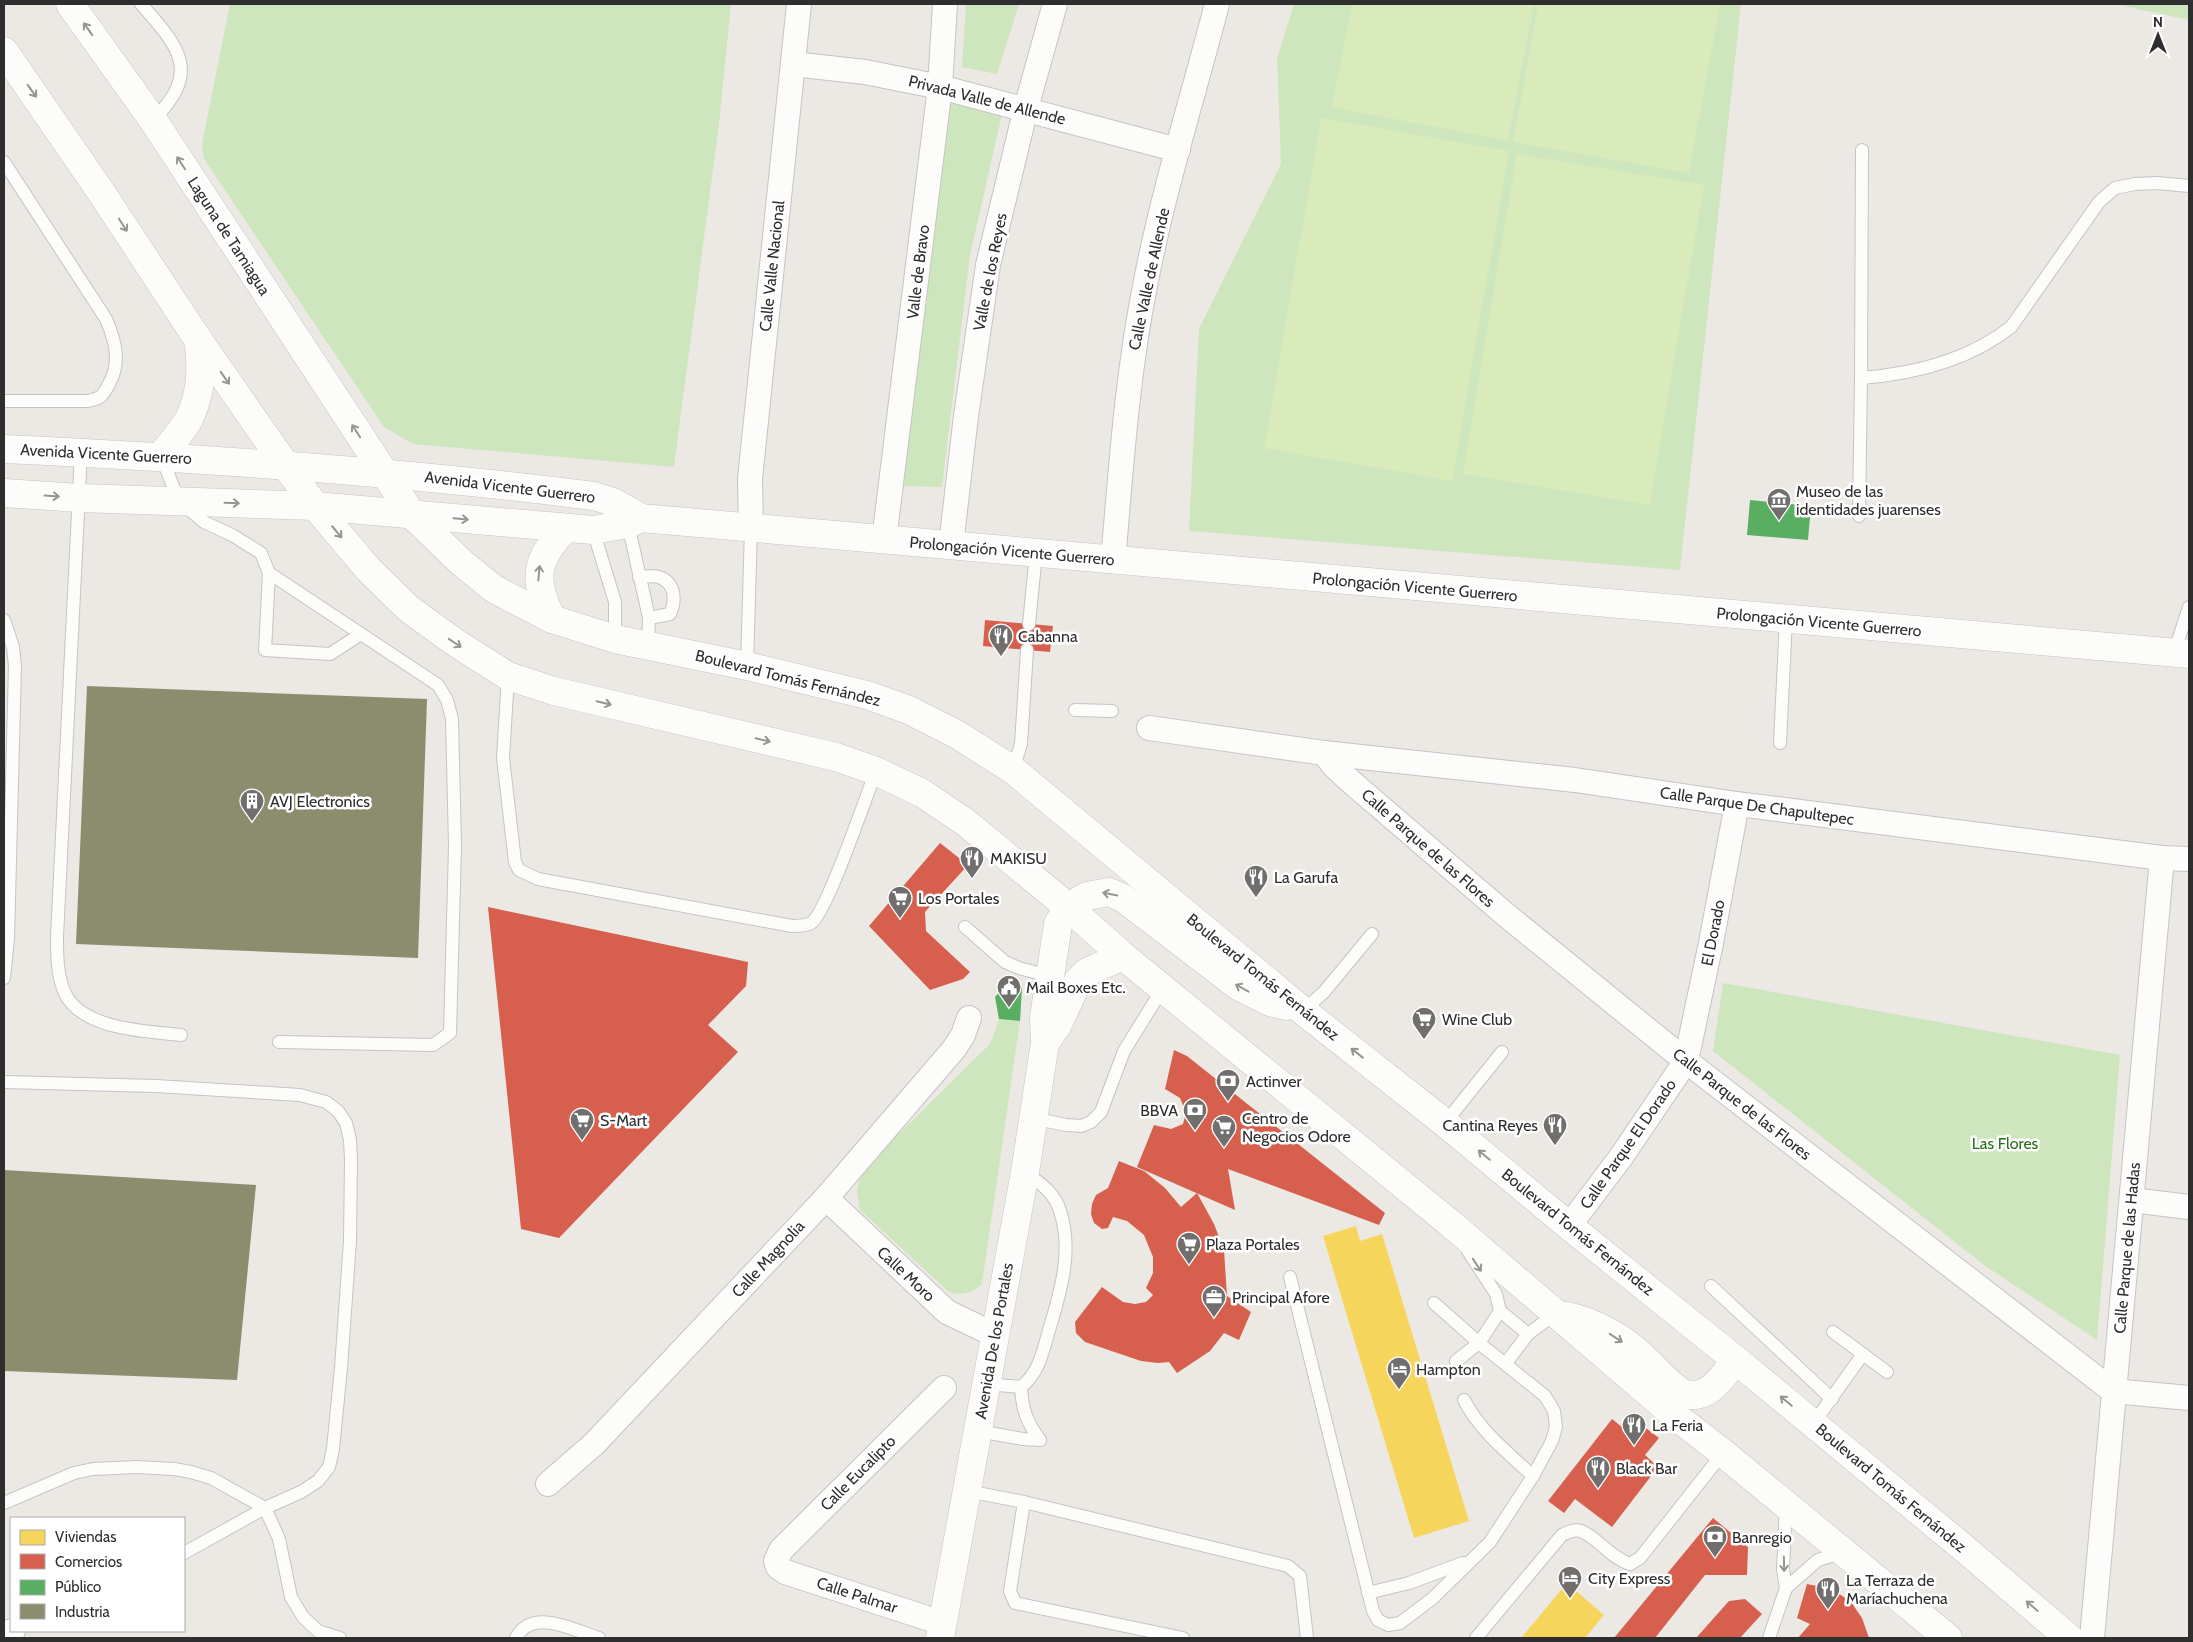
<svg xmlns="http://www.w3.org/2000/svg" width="2193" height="1642" font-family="Cabin,sans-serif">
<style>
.green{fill:#cee6be}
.pitch{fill:#d9eabb}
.homes{fill:#f6d55c}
.shops{fill:#d6604d}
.public{fill:#5aae61}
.industry{fill:#8c8c6e}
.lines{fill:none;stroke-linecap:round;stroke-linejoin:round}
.lane-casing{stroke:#c5c4c5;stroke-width:14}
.street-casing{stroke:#c5c4c5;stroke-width:26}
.secondary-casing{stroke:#c5c4c5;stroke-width:29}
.lane{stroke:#fcfcfb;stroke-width:12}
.street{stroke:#fcfcfb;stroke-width:24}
.secondary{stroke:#fcfcfb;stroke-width:28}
.oneway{stroke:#959594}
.labels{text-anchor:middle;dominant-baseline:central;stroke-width:5;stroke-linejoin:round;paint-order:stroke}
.street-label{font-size:16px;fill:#2e2e2e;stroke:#fff}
.poi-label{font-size:16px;fill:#2e2e2e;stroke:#fff;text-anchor:start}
.park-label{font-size:16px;fill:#2c6e1b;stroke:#fff}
</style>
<rect width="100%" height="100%" fill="#ece8e4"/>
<g class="green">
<path d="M 230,4 L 731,4 L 719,124 L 674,467 L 413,444 L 384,427 L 204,159 L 202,144 Z"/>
<path d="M 966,4 L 1019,4 L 997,74 L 962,67 Z"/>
<path d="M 1294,4 L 1741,4 L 1680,570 L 1189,531 L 1199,329 L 1281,164 L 1277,58 Z"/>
<path d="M 2114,4 L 2189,4 L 2189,20 Z"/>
<path d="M 944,100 L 1003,110 L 970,255 L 942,487 L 897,486 Z"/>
<path d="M 1723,983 L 2120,1055 L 2097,1340 L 1984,1265 L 1713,1051 Z"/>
<path d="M 999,1019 L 1020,1021 L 982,1284 C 972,1293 962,1296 949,1292 L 860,1210 L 857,1191 L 861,1171 L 990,1044 Z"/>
</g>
<g class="pitch">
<path d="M 1352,4 L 1534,4 L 1508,141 L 1332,107 Z"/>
<path d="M 1538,4 L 1720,4 L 1689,173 L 1513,142 Z"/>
<path d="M 1321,118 L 1509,151 L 1452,481 L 1264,448 Z"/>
<path d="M 1517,154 L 1704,185 L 1650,505 L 1463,474 Z"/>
</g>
<g class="homes">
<path d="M 1356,1226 L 1360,1241 L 1382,1234 L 1469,1521 L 1414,1538 L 1323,1236 Z"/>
<path d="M 1567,1583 L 1604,1615 L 1585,1638 L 1521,1638 Z"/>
</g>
<g class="shops">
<path d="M 985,620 L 1053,626 L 1050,652 L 983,646 Z"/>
<path d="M 940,843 L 968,865 L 925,912 L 926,931 L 970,972 L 963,979 L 930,990 L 869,926 Z"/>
<path d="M 488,907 L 748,962 L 746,986 L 708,1025 L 738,1052 L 559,1238 L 521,1229 Z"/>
<path d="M 1174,1050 L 1187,1056 L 1385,1213 L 1379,1225 L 1228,1169 L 1235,1210 L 1137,1167 L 1154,1125 L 1171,1129 L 1183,1124 L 1186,1113 L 1180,1098 L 1165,1089 Z"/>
<path d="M 1119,1161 L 1144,1171 L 1165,1188 L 1181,1207 L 1197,1193 L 1214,1224 L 1224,1250 L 1227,1296 L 1251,1312 L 1239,1340 L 1224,1333 L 1210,1351 L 1177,1373 L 1169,1362 L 1158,1363 L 1141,1361 L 1085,1342 L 1076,1333 L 1075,1322 L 1102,1287 L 1123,1302 L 1135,1304 L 1146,1302 L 1153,1295 L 1146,1288 L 1153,1273 L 1153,1257 L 1144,1235 L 1127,1221 L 1113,1217 L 1108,1228 L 1102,1229 L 1094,1223 L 1091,1214 L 1092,1204 L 1096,1195 L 1108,1188 Z"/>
<path d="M 1630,1416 L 1659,1438 L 1645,1455 L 1658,1467 L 1612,1527 L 1575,1499 L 1564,1513 L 1548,1501 L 1612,1419 L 1622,1427 Z"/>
<path d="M 1713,1518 L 1748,1547 L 1747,1575 L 1705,1575 L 1655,1638 L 1614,1638 Z"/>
<path d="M 1807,1584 L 1832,1589 L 1851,1602 L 1862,1618 L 1869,1638 L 1798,1638 L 1810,1624 L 1797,1618 Z"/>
<path d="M 1745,1599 L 1762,1614 L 1740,1638 L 1696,1638 L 1729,1601 Z"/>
</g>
<g class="public">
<path d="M 1750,500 L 1811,506 L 1808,540 L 1747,535 Z"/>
<path d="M 1005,986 L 1022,988 L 1020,1021 L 999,1019 L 995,997 Z"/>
</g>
<g class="industry">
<path d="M 87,686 L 427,699 L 418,958 L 76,944 Z"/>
<path d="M 4,1170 L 256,1185 L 237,1380 L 4,1371 Z"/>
</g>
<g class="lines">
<defs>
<g id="lane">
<path d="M 141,4 C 179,47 202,72 153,120"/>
<path d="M 1862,150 L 1861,378 C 1913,374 1969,360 2011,327 L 2099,202 L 2115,188 L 2135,184 L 2157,183 L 2189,186"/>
<path d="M 4,162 L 106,319 C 115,340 121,361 110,382 C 102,396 104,397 88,401 L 4,401"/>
<path d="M 81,452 L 57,937 C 57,956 57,980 67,997 C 87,1030 147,1031 181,1035"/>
<path d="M 161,456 L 179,501 L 204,522 L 232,535 L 261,553 L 269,573 L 438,685 L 447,700 L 452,719 L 455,846 L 450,1033 L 433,1045 L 279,1042"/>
<path d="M 1859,516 L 1861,378"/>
<path d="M 628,524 L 649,618 L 648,645"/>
<path d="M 593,530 L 615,602 L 615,639"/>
<path d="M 269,573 L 265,650 L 330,654 L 361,634"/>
<path d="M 639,577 C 645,577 653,575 659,577 C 676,583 676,601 670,614 L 649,618"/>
<path d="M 4,620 L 13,647 L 15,666 L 8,939 L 4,978"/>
<path d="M 1029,624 L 1036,553"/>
<path d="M 2174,653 L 2189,607"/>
<path d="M 747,666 L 751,528"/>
<path d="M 508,676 L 503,758 L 515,862 L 519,870 L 538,879 L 792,926 C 798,926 806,926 811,923 C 827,913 866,796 876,771"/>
<path d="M 1075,710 L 1112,711"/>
<path d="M 1780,743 L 1786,619"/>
<path d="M 1013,770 L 1021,744 L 1027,650"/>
<path d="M 965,927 L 1005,962 L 1019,968 L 1049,976"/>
<path d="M 1303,1011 L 1324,992 L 1372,934"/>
<path d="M 4,1082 L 156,1086 L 300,1095 L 326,1102 L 338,1111 L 346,1123 L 350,1140 L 351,1160 L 350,1241 L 341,1368 L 333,1449 L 329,1467 L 318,1481 L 301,1492 L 265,1508 L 184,1553"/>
<path d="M 1032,1118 L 1066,1125 L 1081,1126 L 1091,1122 L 1101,1112 L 1124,1051 L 1163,988"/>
<path d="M 1445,1123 L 1502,1052"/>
<path d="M 1290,1277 L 1373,1611 L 1378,1620 L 1388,1625 L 1400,1623 L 1433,1598 L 1490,1542 L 1533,1476 L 1552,1441 L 1556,1427 L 1554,1411 L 1545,1396 L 1479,1343 L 1434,1303"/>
<path d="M 1711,1286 L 1832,1399"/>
<path d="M 1500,1311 L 1528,1334"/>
<path d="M 1833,1332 L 1887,1372"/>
<path d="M 1456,1361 L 1479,1343 L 1500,1311 L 1496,1294 L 1468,1251"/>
<path d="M 1506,1363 L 1528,1334 L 1555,1314"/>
<path d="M 986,1384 L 1021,1387 C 1040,1372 1043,1350 1050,1327 C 1061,1290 1073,1250 1060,1211 C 1055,1193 1040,1183 1025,1172"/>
<path d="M 1021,1387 C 1022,1409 1027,1423 1040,1440"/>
<path d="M 1464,1400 C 1480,1431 1508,1453 1533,1476"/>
<path d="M 1813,1424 L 1863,1354"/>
<path d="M 978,1431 L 1023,1439 L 1040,1440"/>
<path d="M 967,1491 L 1024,1502 L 1288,1566 L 1300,1576 L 1307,1638"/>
<path d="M 1024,1502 L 1010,1591 L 1015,1603 L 1183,1638"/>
<path d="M 4,1503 L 74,1473 L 93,1469 L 136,1467 L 174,1469 L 191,1472 L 211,1478 L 265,1508 L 279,1539 L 291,1597 L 303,1617 L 318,1631 L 340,1638"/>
<path d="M 1786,1588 L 1818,1560 L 1843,1552"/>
<path d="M 1368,1593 L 1409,1583 L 1463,1563"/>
<path d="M 516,1638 C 532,1607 574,1630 599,1638"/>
<path d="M 1476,1638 L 1562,1535 C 1568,1532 1574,1529 1581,1531 C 1596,1536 1610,1558 1630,1564 L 1640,1558 L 1723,1453"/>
<path d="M 1769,1638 L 1786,1588 L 1783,1569 L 1786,1505"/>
</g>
<g id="street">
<path d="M 793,64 L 865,72 L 940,87 L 1178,150"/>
<path d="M 751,528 L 750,479 L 799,4"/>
<path d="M 884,540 L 940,87 L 945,4"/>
<path d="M 951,545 L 966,416 L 988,265 L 1026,108 L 1055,4"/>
<path d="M 1113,561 C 1121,469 1127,376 1145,286 C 1163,191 1193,97 1217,4"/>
<path d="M 1149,728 L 1324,753 L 1575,780 L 1737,804 L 2162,858 L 2189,859"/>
<path d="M 1324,753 L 1334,766 L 1349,780 L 1506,915 L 1686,1061 L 2113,1391 L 2189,1398"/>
<path d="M 826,1198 L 947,1312 L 995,1335"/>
<path d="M 2132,1200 L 2189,1207"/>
<path d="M 1569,1226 L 1621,1157 L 1686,1061 L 1711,943 L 1737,804"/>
<path d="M 548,1484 L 594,1444 L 826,1198 L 954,1049 L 963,1035 L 969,1018"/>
<path d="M 942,1623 L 785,1572 L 778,1567 L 776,1561 L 781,1550 L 944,1388"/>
<path d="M 4,1633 L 13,1631"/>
<path d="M 2092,1638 L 2162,858"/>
</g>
<g id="secondary">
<path d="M 70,4 L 153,120 L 412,515 L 462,563 L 494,589 L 552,619 L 615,639 L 747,666 L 867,695 L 909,710 L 958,735 L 1013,770 L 1303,1011 L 1445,1123 L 1569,1226 L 1736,1360 L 1966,1550 L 2069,1638"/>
<path d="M 4,51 L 101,192 L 197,338 L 286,466 L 315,506 L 369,570 L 409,609 L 456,643 L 508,676 L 554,691 L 836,757 L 876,771 L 922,793 L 965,822 L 1068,907 L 1123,956 L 1451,1224 L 1678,1418 L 1723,1453 L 1948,1638"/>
<path d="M 4,449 C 201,458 398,471 594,496 L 613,502 L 641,518 L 2189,654"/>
<path d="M 161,456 C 170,444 182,432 189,419 C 202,392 202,368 198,339"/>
<path d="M 4,493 L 80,498 L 315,506 L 593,530 L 628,524 L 641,518"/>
<path d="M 552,619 C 532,580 535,559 566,528"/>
<path d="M 1045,1043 L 1057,1026 L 1078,981 L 1087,972 L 1123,956"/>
<path d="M 1567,1316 C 1594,1322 1624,1338 1644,1358 C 1656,1369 1667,1383 1681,1392 C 1687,1395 1694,1396 1700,1394 C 1715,1390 1726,1372 1736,1360"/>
<path d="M 940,1638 L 1025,1172 L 1045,1043 L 1044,1017 L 1058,924 L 1068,907 L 1087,896 L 1109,892 L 1123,898 L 1238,986 L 1270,1002 L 1286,1006"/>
</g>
</defs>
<use href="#lane" class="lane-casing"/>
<use href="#street" class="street-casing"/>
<use href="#secondary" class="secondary-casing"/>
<use href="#lane" class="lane"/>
<use href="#street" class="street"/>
<use href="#secondary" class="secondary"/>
</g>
<defs><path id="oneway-shaft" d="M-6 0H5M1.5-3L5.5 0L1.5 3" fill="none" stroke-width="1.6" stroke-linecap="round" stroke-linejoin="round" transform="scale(1.25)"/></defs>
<g class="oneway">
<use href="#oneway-shaft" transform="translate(88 29) rotate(-125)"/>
<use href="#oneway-shaft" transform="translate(32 91) rotate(55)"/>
<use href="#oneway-shaft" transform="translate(181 163) rotate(-123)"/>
<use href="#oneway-shaft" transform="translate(123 225) rotate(57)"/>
<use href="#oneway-shaft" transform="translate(225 378) rotate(55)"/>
<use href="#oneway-shaft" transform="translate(356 431) rotate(-123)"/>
<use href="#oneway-shaft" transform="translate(52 496) rotate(4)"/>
<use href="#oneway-shaft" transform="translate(232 503) rotate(2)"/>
<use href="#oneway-shaft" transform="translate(461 519) rotate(5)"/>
<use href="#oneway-shaft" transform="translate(337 532) rotate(50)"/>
<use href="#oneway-shaft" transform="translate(539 573) rotate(-85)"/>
<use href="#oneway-shaft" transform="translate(455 643) rotate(34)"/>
<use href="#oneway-shaft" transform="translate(604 703) rotate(13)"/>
<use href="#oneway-shaft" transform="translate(763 740) rotate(13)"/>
<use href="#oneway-shaft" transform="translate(1110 894) rotate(-169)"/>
<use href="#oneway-shaft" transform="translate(1242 988) rotate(-151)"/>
<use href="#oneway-shaft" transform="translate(1357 1053) rotate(-142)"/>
<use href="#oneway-shaft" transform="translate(1484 1155) rotate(-140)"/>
<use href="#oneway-shaft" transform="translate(1477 1265) rotate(57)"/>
<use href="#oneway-shaft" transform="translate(1616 1338) rotate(33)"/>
<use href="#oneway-shaft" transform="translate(1786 1401) rotate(-140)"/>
<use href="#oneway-shaft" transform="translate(1784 1564) rotate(89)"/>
<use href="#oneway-shaft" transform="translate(2032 1606) rotate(-139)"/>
</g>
<defs>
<symbol id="museum-pin" viewBox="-11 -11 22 30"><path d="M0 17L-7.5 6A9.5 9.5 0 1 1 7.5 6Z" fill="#706f6e" stroke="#fff"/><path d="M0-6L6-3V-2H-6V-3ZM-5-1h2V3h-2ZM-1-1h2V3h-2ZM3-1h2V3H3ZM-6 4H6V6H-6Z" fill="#fff"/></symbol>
<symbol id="restaurant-pin" viewBox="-11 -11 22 30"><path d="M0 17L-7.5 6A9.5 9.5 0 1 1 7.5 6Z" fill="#706f6e" stroke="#fff"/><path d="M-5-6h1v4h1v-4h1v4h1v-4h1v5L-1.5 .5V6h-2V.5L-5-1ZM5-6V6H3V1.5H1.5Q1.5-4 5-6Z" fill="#fff"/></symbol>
<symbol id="building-pin" viewBox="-11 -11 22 30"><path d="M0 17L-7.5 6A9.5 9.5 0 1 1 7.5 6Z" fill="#706f6e" stroke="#fff"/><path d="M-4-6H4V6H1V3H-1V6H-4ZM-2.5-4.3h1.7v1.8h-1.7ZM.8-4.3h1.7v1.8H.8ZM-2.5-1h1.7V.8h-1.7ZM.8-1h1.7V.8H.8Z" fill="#fff"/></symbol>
<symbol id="supermarket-pin" viewBox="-11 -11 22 30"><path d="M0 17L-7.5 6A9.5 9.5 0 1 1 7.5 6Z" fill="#706f6e" stroke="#fff"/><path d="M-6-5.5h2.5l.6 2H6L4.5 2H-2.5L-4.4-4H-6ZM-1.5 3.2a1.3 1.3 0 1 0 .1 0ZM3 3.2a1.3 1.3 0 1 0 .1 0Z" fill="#fff"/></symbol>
<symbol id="civic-pin" viewBox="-11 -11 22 30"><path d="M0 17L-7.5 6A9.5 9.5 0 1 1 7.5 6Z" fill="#706f6e" stroke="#fff"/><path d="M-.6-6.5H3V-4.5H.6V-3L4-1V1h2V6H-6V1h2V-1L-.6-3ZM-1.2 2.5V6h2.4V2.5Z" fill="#fff"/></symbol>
<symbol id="bank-pin" viewBox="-11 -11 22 30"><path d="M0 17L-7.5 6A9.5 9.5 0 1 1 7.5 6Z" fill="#706f6e" stroke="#fff"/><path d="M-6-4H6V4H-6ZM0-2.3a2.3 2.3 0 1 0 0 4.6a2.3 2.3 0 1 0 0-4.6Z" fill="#fff"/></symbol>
<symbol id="office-pin" viewBox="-11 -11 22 30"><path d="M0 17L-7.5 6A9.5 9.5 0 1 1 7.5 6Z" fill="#706f6e" stroke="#fff"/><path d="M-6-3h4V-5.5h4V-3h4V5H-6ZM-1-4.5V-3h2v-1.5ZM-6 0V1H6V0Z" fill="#fff"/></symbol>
<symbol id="hotel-pin" viewBox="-11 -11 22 30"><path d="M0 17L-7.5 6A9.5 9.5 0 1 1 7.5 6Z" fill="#706f6e" stroke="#fff"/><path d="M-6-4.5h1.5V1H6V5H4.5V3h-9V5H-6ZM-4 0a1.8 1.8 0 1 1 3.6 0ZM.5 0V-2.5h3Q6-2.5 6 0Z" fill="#fff"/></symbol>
</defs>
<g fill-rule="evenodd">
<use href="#museum-pin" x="1765" y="486" width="28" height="38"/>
<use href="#restaurant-pin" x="987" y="622" width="28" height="38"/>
<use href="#building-pin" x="238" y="787" width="28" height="38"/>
<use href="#restaurant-pin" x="958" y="844" width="28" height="38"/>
<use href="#restaurant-pin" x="1242" y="863" width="28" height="38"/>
<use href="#supermarket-pin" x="886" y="884" width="28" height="38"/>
<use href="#civic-pin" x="995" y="973" width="28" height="38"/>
<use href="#supermarket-pin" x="1410" y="1005" width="28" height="38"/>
<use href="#bank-pin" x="1214" y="1067" width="28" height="38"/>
<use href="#bank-pin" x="1181" y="1096" width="28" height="38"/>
<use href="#supermarket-pin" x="568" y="1106" width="28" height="38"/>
<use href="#restaurant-pin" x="1541" y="1111" width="28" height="38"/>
<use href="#supermarket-pin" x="1210" y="1113" width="28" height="38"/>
<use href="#supermarket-pin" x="1175" y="1230" width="28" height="38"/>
<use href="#office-pin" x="1200" y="1283" width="28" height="38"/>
<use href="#hotel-pin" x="1385" y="1355" width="28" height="38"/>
<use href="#restaurant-pin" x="1620" y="1411" width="28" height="38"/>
<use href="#restaurant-pin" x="1584" y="1454" width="28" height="38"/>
<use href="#bank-pin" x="1701" y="1523" width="28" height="38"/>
<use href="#hotel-pin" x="1556" y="1564" width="28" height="38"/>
<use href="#restaurant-pin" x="1814" y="1575" width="28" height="38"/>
</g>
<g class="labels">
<g class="street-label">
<text transform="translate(987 100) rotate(14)">Privada Valle de Allende</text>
<text transform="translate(229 236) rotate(57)">Laguna de Tamiagua</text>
<text transform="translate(772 266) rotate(-84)">Calle Valle Nacional</text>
<text transform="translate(918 272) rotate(-83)">Valle de Bravo</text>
<text transform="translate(990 272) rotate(-79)">Valle de los Reyes</text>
<text transform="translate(1149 279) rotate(-78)">Calle Valle de Allende</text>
<text transform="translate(106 454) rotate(3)">Avenida Vicente Guerrero</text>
<text transform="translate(510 487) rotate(7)">Avenida Vicente Guerrero</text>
<text transform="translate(1012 551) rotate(5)">Prolongación Vicente Guerrero</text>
<text transform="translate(1415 587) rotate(5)">Prolongación Vicente Guerrero</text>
<text transform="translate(1819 622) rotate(5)">Prolongación Vicente Guerrero</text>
<text transform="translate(788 678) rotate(14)">Boulevard Tomás Fernández</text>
<text transform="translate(1757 806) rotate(8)">Calle Parque De Chapultepec</text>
<text transform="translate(1428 848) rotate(41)">Calle Parque de las Flores</text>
<text transform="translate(1713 933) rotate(-79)">El Dorado</text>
<text transform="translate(1263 977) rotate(39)">Boulevard Tomás Fernández</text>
<text transform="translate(1742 1104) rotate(38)">Calle Parque de las Flores</text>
<text transform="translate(1628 1144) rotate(-55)">Calle Parque El Dorado</text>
<text transform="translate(1578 1232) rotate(39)">Boulevard Tomás Fernández</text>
<text transform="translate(2127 1248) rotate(-85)">Calle Parque de las Hadas</text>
<text transform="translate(768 1259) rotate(-47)">Calle Magnolia</text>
<text transform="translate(906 1274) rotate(43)">Calle Moro</text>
<text transform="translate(994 1341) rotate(-80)">Avenida De los Portales</text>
<text transform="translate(858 1473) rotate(-45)">Calle Eucalipto</text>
<text transform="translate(1891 1488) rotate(40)">Boulevard Tomás Fernández</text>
<text transform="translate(857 1595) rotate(18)">Calle Palmar</text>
</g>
<g class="poi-label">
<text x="1796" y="491">Museo de las<tspan x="1796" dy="18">identidades juarenses</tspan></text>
<text x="1018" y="636">Cabanna</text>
<text x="270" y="801">AVJ Electronics</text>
<text x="990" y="858">MAKISU</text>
<text x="1274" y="877">La Garufa</text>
<text x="918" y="898">Los Portales</text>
<text x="1026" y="987">Mail Boxes Etc.</text>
<text x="1442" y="1019">Wine Club</text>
<text x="1246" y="1081">Actinver</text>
<text x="1178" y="1110" text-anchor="end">BBVA</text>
<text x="1242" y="1118">Centro de<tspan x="1242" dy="18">Negocios Odore</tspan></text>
<text x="600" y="1120">S-Mart</text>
<text x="1538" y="1125" text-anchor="end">Cantina Reyes</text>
<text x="1206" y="1244">Plaza Portales</text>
<text x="1232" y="1297">Principal Afore</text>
<text x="1416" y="1369">Hampton</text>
<text x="1652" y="1425">La Feria</text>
<text x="1616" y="1468">Black Bar</text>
<text x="1732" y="1537">Banregio</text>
<text x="1588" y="1578">City Express</text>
<text x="1846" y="1580">La Terraza de<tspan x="1846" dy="18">Maríachuchena</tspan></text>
</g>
<g class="park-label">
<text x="2005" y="1143">Las Flores</text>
</g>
</g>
<rect width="2193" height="1642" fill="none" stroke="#2e2e2e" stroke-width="10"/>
<rect x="10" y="1517" width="175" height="115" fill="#ffffff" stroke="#ababab"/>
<rect x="20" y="1530" width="25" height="15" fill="#f6d55c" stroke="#ababab"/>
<text x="55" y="1542" font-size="15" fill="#2e2e2e">Viviendas</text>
<rect x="20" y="1554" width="25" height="15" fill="#d6604d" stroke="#ababab"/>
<text x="55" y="1567" font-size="15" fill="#2e2e2e">Comercios</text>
<rect x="20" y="1580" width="25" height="15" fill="#5aae61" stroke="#ababab"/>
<text x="55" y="1592" font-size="15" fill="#2e2e2e">Público</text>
<rect x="20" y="1604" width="25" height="15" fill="#8c8c6e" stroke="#ababab"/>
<text x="55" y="1617" font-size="15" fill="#2e2e2e">Industria</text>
<g transform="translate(2158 35)" stroke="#ffffff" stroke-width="4" paint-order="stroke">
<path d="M0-4L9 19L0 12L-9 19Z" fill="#2e2e2e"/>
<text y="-8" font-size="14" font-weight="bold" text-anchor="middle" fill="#2e2e2e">N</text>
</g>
</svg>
